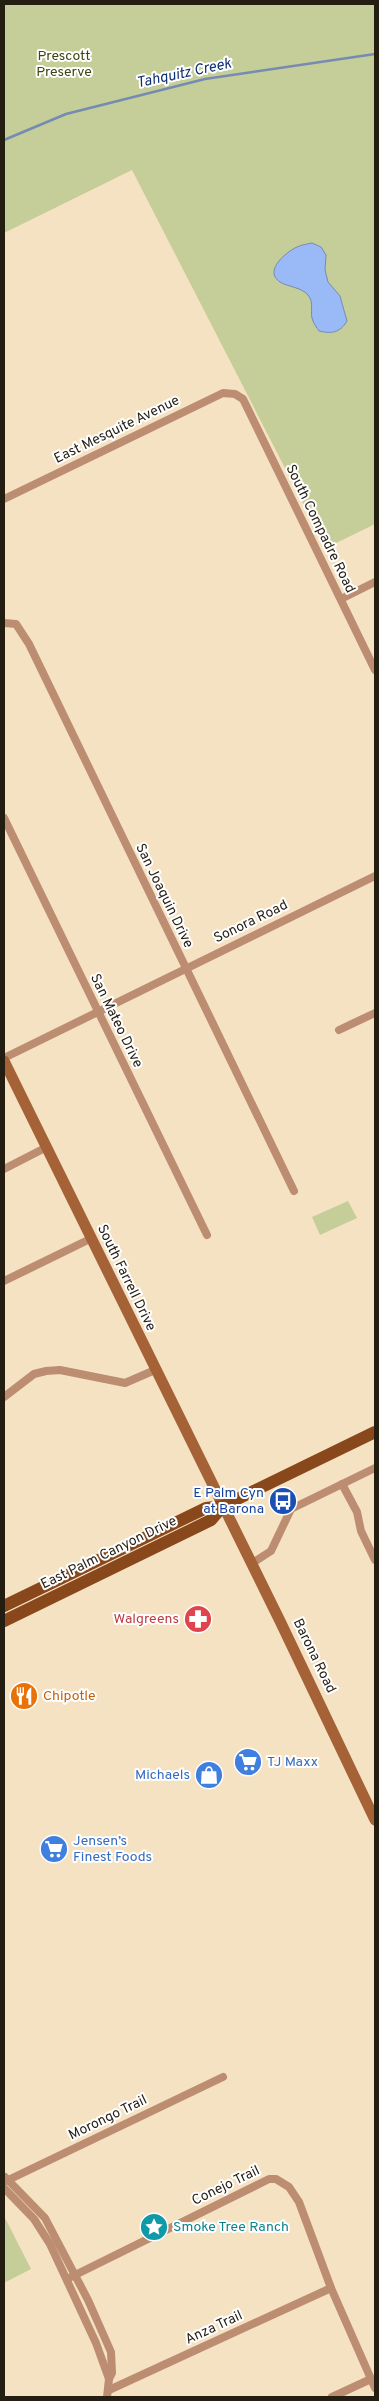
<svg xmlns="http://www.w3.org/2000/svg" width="379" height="2401" font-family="Overpass,sans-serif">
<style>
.green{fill:#c5cd99}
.water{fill:#99baf7;stroke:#768bb2}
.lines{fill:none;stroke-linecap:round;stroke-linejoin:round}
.stream{stroke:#768bb2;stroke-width:2.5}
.street{stroke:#bd8d72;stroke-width:8}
.secondary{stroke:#a56237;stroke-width:11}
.primary{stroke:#89481b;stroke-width:12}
.labels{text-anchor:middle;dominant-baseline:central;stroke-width:4;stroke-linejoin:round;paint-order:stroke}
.park-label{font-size:14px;fill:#404610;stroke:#fff}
.street-label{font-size:14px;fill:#241d12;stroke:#fff}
.transit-label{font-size:14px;fill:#164399;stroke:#fff;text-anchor:end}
.health-label{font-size:14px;fill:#be3a42;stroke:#fff;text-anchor:end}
.food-label{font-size:14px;fill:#c56008;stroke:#fff;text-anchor:start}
.shop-label{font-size:14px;fill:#366cbe;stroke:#fff;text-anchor:start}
.culture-label{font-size:14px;fill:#0d838f;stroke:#fff;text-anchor:start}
.water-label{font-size:15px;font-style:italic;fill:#0f2f74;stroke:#fff}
</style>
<rect width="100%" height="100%" fill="#f5e2c3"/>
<g class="green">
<path d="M 4,4 L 375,4 L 375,524 L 326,548 L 132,170 L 4,233 Z"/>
<path d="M 348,1201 L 357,1218 L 320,1235 L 312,1217 Z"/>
<path d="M 4,2216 L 31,2269 L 4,2283 Z"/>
</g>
<path class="water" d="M 312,243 L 321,247 L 326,255 L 325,270 L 328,282 L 340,296 L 347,321 C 340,333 331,334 319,331 C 317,328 314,324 313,321 C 309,313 315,303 308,295 C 301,287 288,287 280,282 C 263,271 286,252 297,247 C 301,245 307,244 312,243 Z"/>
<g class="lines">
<path class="stream" d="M 4,140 L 66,114 L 205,79 L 375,54"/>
<g class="street">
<path d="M 4,499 L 223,393 L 235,394 L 243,399 L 375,670"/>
<path d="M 341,599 L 375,582"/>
<path d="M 4,623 L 16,624 L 29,644 L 294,1191"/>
<path d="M 4,818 L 207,1235"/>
<path d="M 339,1030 L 375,1013"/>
<path d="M 4,1058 L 375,876"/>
<path d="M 4,1169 L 45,1148"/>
<path d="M 4,1281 L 90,1239"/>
<path d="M 4,1397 L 34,1374 L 46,1371 L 60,1370 L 125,1383 L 155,1370"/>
<path d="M 342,1484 L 357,1512 L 361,1531 L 375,1560"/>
<path d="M 251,1564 L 271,1551 L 291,1509 L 375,1468"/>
<path d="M 5,2177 L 45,2218 L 88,2300 L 111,2352 L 112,2373 L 109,2379"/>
<path d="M 4,2182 L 223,2077"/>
<path d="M 4,2188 L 34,2219 L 50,2244 L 96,2343 L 109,2379 L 107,2397"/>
<path d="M 67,2279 L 269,2179 L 276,2179 L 289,2187 L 299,2202 L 331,2288 L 375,2388"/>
<path d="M 109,2390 L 331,2288"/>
<path d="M 332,2397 L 371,2379"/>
</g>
<path class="secondary" d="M 4,1061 L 280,1621 L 375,1820"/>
<g class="primary">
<path d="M 4,1606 L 206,1508 L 223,1506 L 375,1432"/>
<path d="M 4,1621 L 211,1520 L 223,1506"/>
</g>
</g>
<defs>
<symbol id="bus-disc" viewBox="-11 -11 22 22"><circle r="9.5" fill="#1a4fb4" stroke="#fff"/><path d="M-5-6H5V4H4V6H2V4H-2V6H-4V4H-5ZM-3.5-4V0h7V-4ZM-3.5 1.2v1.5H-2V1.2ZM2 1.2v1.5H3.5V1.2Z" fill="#fff"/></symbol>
<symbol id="pharmacy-disc" viewBox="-11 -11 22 22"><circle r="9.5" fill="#e0444e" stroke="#fff"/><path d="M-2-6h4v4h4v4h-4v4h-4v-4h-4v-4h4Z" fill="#fff"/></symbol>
<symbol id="restaurant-disc" viewBox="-11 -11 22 22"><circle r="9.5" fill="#e8710a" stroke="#fff"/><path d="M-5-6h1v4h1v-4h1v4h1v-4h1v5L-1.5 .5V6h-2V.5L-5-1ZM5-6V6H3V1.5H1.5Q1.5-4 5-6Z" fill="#fff"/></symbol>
<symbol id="supermarket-disc" viewBox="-11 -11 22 22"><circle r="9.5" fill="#3f7fe0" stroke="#fff"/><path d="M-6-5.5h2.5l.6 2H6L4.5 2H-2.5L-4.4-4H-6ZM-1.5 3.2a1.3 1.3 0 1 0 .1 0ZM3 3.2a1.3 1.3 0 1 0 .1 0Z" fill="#fff"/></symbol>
<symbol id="shop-disc" viewBox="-11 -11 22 22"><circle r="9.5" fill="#3f7fe0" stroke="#fff"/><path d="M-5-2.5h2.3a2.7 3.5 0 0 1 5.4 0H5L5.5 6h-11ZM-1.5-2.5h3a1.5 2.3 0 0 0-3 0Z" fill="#fff"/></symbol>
<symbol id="sight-disc" viewBox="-11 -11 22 22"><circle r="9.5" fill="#0f9aa8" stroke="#fff"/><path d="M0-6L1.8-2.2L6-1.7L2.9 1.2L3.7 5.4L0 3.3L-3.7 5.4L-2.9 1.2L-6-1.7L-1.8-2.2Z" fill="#fff"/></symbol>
</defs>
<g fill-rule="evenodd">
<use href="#bus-disc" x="267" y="1485" width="32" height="32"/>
<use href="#pharmacy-disc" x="182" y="1603" width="32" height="32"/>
<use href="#restaurant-disc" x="8" y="1680" width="32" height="32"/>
<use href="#supermarket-disc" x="232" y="1746" width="32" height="32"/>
<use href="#shop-disc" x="193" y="1759" width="32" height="32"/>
<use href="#supermarket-disc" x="38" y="1833" width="32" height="32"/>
<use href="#sight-disc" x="138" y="2211" width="32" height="32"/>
</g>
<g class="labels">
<g class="park-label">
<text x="64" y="56">Prescott<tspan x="64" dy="16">Preserve</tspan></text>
</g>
<g class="street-label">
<text transform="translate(117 430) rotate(-26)">East Mesquite Avenue</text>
<text transform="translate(320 529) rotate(64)">South Compadre Road</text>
<text transform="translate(164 896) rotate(64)">San Joaquin Drive</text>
<text transform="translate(251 922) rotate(-26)">Sonora Road</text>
<text transform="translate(116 1021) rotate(64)">San Mateo Drive</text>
<text transform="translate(126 1278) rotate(64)">South Farrell Drive</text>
<text transform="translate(109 1553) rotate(-26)">East Palm Canyon Drive</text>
<text transform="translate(314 1656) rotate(64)">Barona Road</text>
<text transform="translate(108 2118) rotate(-26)">Morongo Trail</text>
<text transform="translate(226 2186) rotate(-26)">Conejo Trail</text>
<text transform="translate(214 2328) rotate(-25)">Anza Trail</text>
</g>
<g class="transit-label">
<text x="264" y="1493">E Palm Cyn<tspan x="264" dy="16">at Barona</tspan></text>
</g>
<g class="health-label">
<text x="179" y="1619">Walgreens</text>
</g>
<g class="food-label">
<text x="43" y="1696">Chipotle</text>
</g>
<g class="shop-label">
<text x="267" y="1762">TJ Maxx</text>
<text x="190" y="1775" text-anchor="end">Michaels</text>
<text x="73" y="1841">Jensen’s<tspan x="73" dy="16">Finest Foods</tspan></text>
</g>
<g class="culture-label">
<text x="173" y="2227">Smoke Tree Ranch</text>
</g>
<g class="water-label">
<text transform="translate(184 74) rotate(-12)">Tahquitz Creek</text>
</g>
</g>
<rect width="379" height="2401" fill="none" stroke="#241d12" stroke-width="10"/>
</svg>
